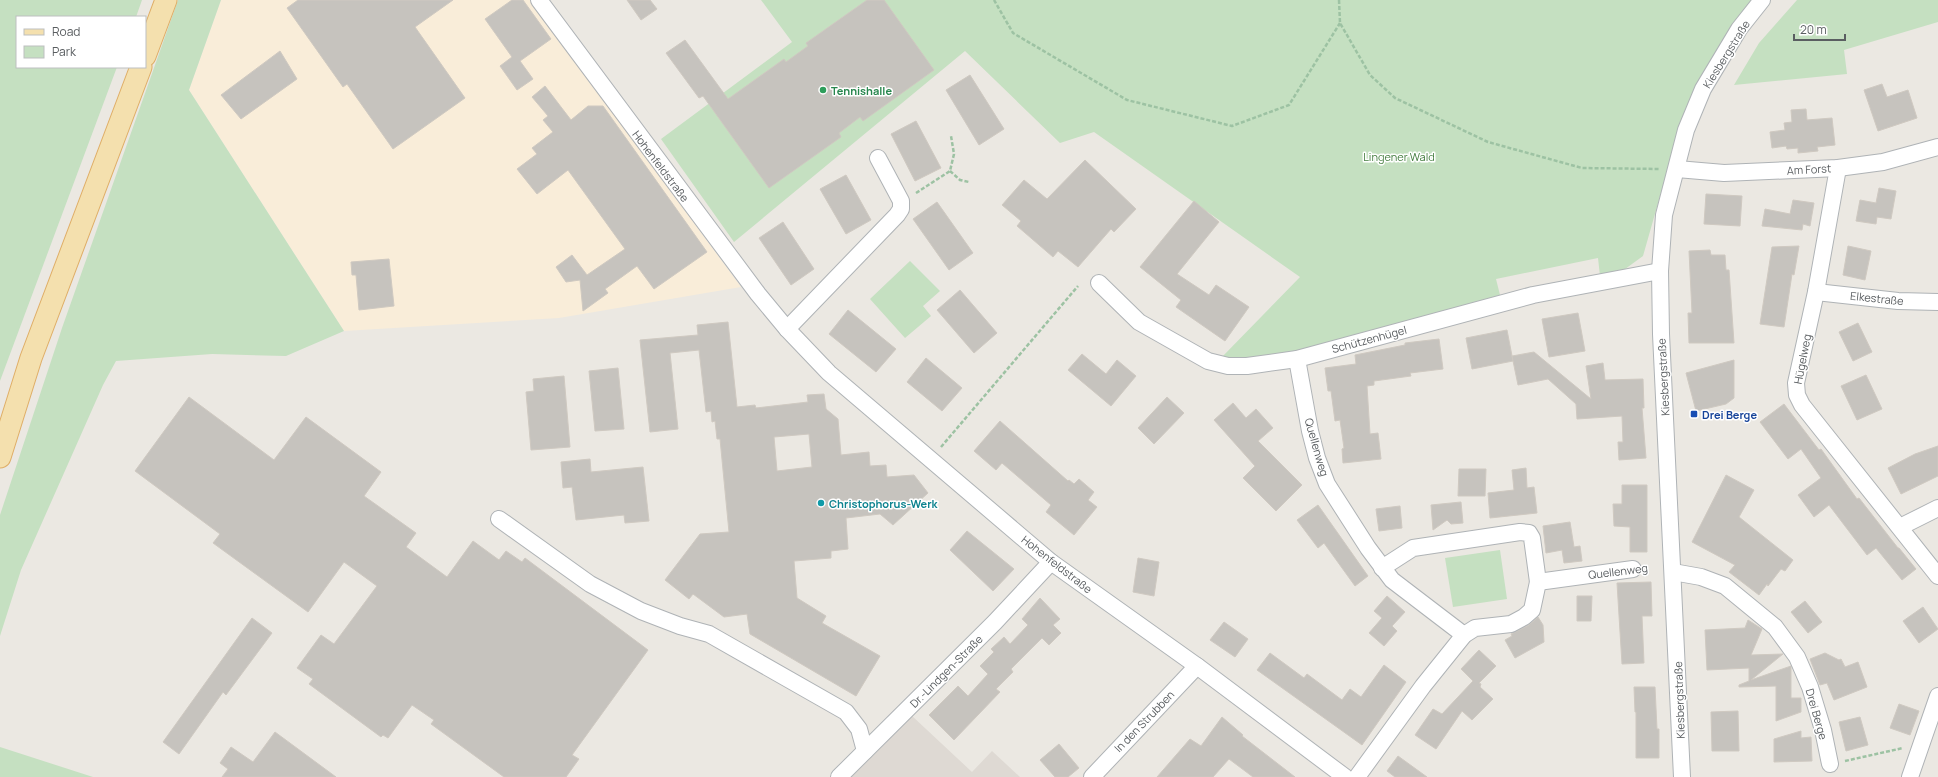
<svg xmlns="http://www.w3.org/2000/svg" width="1938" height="777" font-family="Manrope,sans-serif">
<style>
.commercial{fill:#f9edd9}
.education{fill:#ded9d3}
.green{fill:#c5e0c1}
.building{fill:#c6c3be;stroke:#cfc9c1;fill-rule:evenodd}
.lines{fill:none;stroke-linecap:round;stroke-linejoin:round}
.minor-casing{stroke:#afb3b6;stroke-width:18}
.major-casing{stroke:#dfae67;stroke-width:23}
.path{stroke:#9dc2a3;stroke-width:2.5;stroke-dasharray:4 2;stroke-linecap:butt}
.minor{stroke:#fff;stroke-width:16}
.major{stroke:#f4e0ae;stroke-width:21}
.leisure-dot{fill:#2e9e5b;stroke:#fff;stroke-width:1.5}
.transit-dot{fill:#1a4fb4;stroke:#fff;stroke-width:1.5}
.culture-dot{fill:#0f9aa8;stroke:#fff;stroke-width:1.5}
.labels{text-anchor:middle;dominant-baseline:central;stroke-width:3;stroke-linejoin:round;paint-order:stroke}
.street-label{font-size:11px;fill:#5a5e61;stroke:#fff}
.leisure-label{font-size:11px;font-weight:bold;fill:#27864d;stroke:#fff;text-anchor:start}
.park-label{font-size:11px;fill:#437c3e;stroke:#fff}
.transit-label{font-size:11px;font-weight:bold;fill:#164399;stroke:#fff;text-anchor:start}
.culture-label{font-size:11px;font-weight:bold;fill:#0d838f;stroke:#fff;text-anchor:start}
</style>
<rect width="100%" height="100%" fill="#ebe8e2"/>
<path class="commercial" d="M 221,0 L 530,0 L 741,287 L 559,318 L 344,331 L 189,90 Z"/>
<path class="education" d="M 911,715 L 972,772 L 992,751 L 1020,777 L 850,777 Z"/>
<g class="green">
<path d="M 0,0 L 142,0 L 136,17 L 17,17 L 17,67 L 117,67 L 0,381 Z"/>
<path d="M 178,0 L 221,0 L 189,90 L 344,331 L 286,356 L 212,354 L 116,361 L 103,385 L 21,570 L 0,636 L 0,515 L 62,328 Z"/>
<path d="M 761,0 L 1759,0 L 1680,126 L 1643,256 L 1621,272 L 1600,276 L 1598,258 L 1496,279 L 1500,295 L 1324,349 L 1249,364 L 1222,357 L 1300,277 L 1094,132 L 1060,143 L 965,51 L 734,242 L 661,139 L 792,42 Z"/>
<path d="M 1797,0 L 1938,0 L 1938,22 L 1844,50 L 1847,74 L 1734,85 L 1759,43 Z"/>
<path d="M 910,261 L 940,291 L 923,306 L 931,316 L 905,338 L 870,299 Z"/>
<path d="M 1500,550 L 1507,599 L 1453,607 L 1445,558 Z"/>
<path d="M 0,747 L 93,777 L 0,777 Z"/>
</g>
<g class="building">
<path d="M 298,0 L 453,0 L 415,27 L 465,98 L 393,149 L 347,84 L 343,87 L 287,8 Z"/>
<path d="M 512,0 L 523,0 L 551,39 L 520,61 L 533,79 L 517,90 L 500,66 L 512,57 L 485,19 Z"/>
<path d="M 627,0 L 650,0 L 657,9 L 641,20 Z"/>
<path d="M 867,0 L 884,0 L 934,70 L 863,121 L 860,117 L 839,133 L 841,137 L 769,188 L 703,96 L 699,98 L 666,53 L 685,40 L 728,99 L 784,59 L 786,62 L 808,46 L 806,43 Z"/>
<path d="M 280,51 L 297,79 L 241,119 L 221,95 Z"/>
<path d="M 970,75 L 1004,129 L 979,145 L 946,90 Z"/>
<path d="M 1882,84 L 1887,97 L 1908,90 L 1917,118 L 1878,131 L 1864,90 Z"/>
<path d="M 545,86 L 571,120 L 588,106 L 603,106 L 707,252 L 654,289 L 637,266 L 605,289 L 608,293 L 583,311 L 580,280 L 566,282 L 556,267 L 572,255 L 587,275 L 625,249 L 568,170 L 537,194 L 517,169 L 537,154 L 532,148 L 553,132 L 543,120 L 548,116 L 532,97 Z"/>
<path d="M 1806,109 L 1807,120 L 1832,118 L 1835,145 L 1817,147 L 1818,151 L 1798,153 L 1798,148 L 1787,149 L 1786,146 L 1772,148 L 1770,132 L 1785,130 L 1784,123 L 1792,122 L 1791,110 Z"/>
<path d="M 916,121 L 941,168 L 915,181 L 891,134 Z"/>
<path d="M 1085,160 L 1136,209 L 1114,232 L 1111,229 L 1078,267 L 1058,251 L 1053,257 L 1017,226 L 1021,221 L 1002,205 L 1024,180 L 1047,199 Z"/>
<path d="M 846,175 L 871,220 L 846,234 L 820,189 Z"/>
<path d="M 1879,188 L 1896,191 L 1891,219 L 1877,217 L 1876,224 L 1856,221 L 1860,200 L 1876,203 Z"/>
<path d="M 1706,194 L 1742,196 L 1740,226 L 1704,224 Z"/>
<path d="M 1793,200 L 1814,203 L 1810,226 L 1803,224 L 1802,230 L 1762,226 L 1765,209 L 1790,214 Z"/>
<path d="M 1194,201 L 1219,222 L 1177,274 L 1209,295 L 1216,285 L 1249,307 L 1225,341 L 1176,307 L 1181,300 L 1140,267 Z"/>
<path d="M 937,202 L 973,253 L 949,270 L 913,219 Z"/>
<path d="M 783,222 L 814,269 L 791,285 L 759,238 Z"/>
<path d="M 1799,246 L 1794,275 L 1792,274 L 1784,327 L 1760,324 L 1772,247 Z"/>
<path d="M 1848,246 L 1871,251 L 1865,280 L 1843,275 Z"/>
<path d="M 1710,250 L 1711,255 L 1725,255 L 1726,270 L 1729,270 L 1734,343 L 1689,343 L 1688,313 L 1692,313 L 1689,251 Z"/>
<path d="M 389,259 L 394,306 L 359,310 L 356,275 L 352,275 L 351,262 Z"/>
<path d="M 960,290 L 997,333 L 974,353 L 937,310 Z"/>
<path d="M 848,310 L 896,349 L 876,372 L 829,334 Z"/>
<path d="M 1578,313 L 1585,351 L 1549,357 L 1542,319 Z"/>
<path d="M 728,322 L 737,407 L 755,405 L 756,408 L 808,402 L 807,395 L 824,394 L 826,409 L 838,419 L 841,455 L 869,452 L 870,466 L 886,465 L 887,477 L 914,475 L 928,493 L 893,525 L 880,514 L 846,518 L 848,549 L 831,551 L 831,558 L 794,561 L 797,598 L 826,616 L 822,623 L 880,656 L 856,696 L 750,634 L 747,614 L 724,617 L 693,594 L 689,599 L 665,580 L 700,534 L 729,532 L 720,439 L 717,439 L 715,421 L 712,422 L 711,411 L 706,412 L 699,350 L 670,353 L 678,429 L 650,432 L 640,340 L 698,335 L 697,325 ZM 809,434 L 812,467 L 777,471 L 774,437 Z"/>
<path d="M 1858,323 L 1872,352 L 1853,361 L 1839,332 Z"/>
<path d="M 1507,330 L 1513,361 L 1472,369 L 1466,338 Z"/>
<path d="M 1439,339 L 1443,369 L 1410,373 L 1411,376 L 1374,381 L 1374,385 L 1367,386 L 1370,434 L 1378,433 L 1381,459 L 1343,463 L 1342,449 L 1344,448 L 1340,420 L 1335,421 L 1331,391 L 1328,391 L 1325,368 L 1356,364 L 1355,355 L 1405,345 L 1405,343 Z"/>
<path d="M 1534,352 L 1591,399 L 1586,366 L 1603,363 L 1605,380 L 1643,379 L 1644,408 L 1642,408 L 1646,458 L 1619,460 L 1618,442 L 1623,442 L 1622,416 L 1577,419 L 1576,404 L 1548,379 L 1518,385 L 1512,356 Z"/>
<path d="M 1082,354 L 1106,374 L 1117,360 L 1136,376 L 1111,406 L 1068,370 Z"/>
<path d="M 926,358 L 962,388 L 942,411 L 907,382 Z"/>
<path d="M 1734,360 L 1734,398 L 1726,404 L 1696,411 L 1686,373 Z"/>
<path d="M 618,368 L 624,429 L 595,431 L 589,371 Z"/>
<path d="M 1866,375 L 1882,409 L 1857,420 L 1841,386 Z"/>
<path d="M 564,376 L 570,447 L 531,450 L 526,392 L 534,391 L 533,379 Z"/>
<path d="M 189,397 L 274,460 L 306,417 L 381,472 L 364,496 L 416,533 L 406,547 L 447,577 L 473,541 L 499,560 L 506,551 L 522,562 L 525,558 L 648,650 L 572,755 L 579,759 L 566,777 L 504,777 L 431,724 L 434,720 L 412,705 L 388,738 L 383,735 L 381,737 L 309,684 L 313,679 L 297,668 L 321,635 L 334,644 L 377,586 L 344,562 L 308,612 L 213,543 L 220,534 L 135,471 Z"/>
<path d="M 1167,397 L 1184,413 L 1154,444 L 1138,428 Z"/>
<path d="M 1233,403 L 1246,418 L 1256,409 L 1273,428 L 1258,441 L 1302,485 L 1276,511 L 1243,478 L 1255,466 L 1214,420 Z"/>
<path d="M 1784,404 L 1819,450 L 1821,449 L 1857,499 L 1859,498 L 1898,548 L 1899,548 L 1916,569 L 1902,580 L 1876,548 L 1867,555 L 1829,505 L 1814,517 L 1798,495 L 1821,478 L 1801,449 L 1788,459 L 1760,422 Z"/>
<path d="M 1000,421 L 1068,481 L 1069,480 L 1074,484 L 1079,479 L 1094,492 L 1088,500 L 1097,507 L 1074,535 L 1046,512 L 1051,505 L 1002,463 L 996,470 L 974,451 Z"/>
<path d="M 1938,446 L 1938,476 L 1901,494 L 1888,468 L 1915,454 Z"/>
<path d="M 590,459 L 591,472 L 643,467 L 649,521 L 625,523 L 624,515 L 576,520 L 572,487 L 563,488 L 561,462 Z"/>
<path d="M 1526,468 L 1527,488 L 1534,487 L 1537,513 L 1490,518 L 1488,493 L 1514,490 L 1512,470 Z"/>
<path d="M 1459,469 L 1486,469 L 1485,496 L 1458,496 Z"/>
<path d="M 1726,475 L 1754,490 L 1739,517 L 1793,560 L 1785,571 L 1781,569 L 1768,586 L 1767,584 L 1759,595 L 1729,572 L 1735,565 L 1692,542 Z"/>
<path d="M 1622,485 L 1647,485 L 1647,552 L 1630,552 L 1630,527 L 1614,526 L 1613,504 L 1622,504 Z"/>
<path d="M 1461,502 L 1463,523 L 1451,524 L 1447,520 L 1433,530 L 1431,505 Z"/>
<path d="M 1318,505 L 1368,576 L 1355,586 L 1324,543 L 1318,548 L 1297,520 Z"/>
<path d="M 1400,506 L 1402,528 L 1379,531 L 1376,509 Z"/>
<path d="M 1570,522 L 1574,547 L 1580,546 L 1582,561 L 1564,563 L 1562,550 L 1546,553 L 1543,526 Z"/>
<path d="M 967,531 L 1014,569 L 993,591 L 950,550 Z"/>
<path d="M 1138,558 L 1159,562 L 1154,596 L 1133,592 Z"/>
<path d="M 1651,582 L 1652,616 L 1642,616 L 1644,663 L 1622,664 L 1617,583 Z"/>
<path d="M 1387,596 L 1405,612 L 1392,626 L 1397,631 L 1384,646 L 1369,633 L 1382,618 L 1374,611 Z"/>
<path d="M 1577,596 L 1592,596 L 1591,621 L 1577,621 Z"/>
<path d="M 1040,598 L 1060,619 L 1053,625 L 1061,633 L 1049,645 L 1042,638 L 1011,669 L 1013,672 L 996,689 L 1000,692 L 954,740 L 929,715 L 958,686 L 968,696 L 988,674 L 980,666 L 994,652 L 991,649 L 1004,637 L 1010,644 L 1028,625 L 1022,619 Z"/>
<path d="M 1805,601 L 1822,622 L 1808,633 L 1791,612 Z"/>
<path d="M 1923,607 L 1938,629 L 1919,643 L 1903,621 Z"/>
<path d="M 1538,617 L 1543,625 L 1544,642 L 1515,658 L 1505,640 L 1512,636 L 1511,634 L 1529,625 Z"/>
<path d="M 252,618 L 272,633 L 226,695 L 223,692 L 179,754 L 163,742 Z"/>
<path d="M 1748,620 L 1762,629 L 1751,655 L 1783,654 L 1751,680 L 1791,666 L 1791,698 L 1801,698 L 1801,712 L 1776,721 L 1776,686 L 1739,687 L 1739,685 L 1749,681 L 1749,668 L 1707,670 L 1705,630 L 1745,628 Z"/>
<path d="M 1224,622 L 1248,639 L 1235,657 L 1210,640 Z"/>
<path d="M 1479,650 L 1496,666 L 1479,683 L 1481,684 L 1480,687 L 1493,699 L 1472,720 L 1462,711 L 1436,749 L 1415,735 L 1433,709 L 1442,714 L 1473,681 L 1461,669 Z"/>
<path d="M 1270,653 L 1304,678 L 1307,674 L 1342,700 L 1350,689 L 1361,697 L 1384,665 L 1406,682 L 1362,745 L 1257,670 Z"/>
<path d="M 1825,653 L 1839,660 L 1841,659 L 1845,667 L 1858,662 L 1867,687 L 1834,700 L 1827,683 L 1820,685 L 1810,659 Z"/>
<path d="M 1634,687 L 1655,687 L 1657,729 L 1659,729 L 1659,758 L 1636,758 L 1636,712 L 1635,712 Z"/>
<path d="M 1899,704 L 1919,711 L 1910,735 L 1890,728 Z"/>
<path d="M 1738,711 L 1739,751 L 1712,751 L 1711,712 Z"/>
<path d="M 1222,717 L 1243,735 L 1242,736 L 1295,777 L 1253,777 L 1229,759 L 1213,777 L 1157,777 L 1190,739 L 1201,746 Z"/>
<path d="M 1860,717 L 1868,745 L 1846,751 L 1839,722 Z"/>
<path d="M 1801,731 L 1801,738 L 1811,737 L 1812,761 L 1774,762 L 1774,739 Z"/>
<path d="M 275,732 L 336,777 L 222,777 L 228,769 L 220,763 L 231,747 L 253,762 Z"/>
<path d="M 1059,744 L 1079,768 L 1068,777 L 1055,777 L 1040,760 Z"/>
<path d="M 1398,756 L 1427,777 L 1395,777 L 1387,771 Z"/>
</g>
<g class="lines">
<defs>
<g id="minor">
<path d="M 539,0 L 758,294 L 787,329 L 829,373 L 1051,562 L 1197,666 L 1345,777"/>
<path d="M 1838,168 L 1816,292 L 1796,383 L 1797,395 L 1802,405 L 1938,576"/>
<path d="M 1677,169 L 1724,173 L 1838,168 L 1883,162 L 1938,147"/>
<path d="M 1099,283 L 1139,322 L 1208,361 L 1228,366 L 1247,366 L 1297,359 L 1533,295 L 1660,271"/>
<path d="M 1816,292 L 1898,301 L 1938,302"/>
<path d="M 787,329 L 897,215 L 901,209 L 901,201 L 878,158"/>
<path d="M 1297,359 L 1310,431 L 1317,458 L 1327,484 L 1368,548 L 1392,580 L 1464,635"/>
<path d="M 499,519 L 590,584 L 641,611 L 680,626 L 709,634 L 846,712 L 859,729 L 865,751"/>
<path d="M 1900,527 L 1938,508"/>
<path d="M 1382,568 L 1413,548 L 1520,532 L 1529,533 L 1532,538 L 1538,582"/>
<path d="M 1673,572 L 1701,577 L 1725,586 L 1775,627 L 1797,657 L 1810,687 L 1823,730 L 1830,764"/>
<path d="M 839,777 L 995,622 L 1051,562"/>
<path d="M 1092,777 L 1197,666"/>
<path d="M 1357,777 L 1423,686 L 1464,635 L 1475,628 L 1511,624 L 1524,617 L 1532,610 L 1538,582 L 1633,569"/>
<path d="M 1682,777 L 1661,334 L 1660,271 L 1664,215 L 1686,130 L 1703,89 L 1739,29 L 1762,0"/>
<path d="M 1910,777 L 1938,696"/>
</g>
<g id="major">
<path d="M 145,56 L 166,0"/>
<path d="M 0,457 L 31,358 L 141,67"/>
</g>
</defs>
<use href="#minor" class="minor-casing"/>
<use href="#major" class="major-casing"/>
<g class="path">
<path d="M 994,0 L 1013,33 L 1127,100 L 1232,126 L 1289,105 L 1340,23"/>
<path d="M 1339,0 L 1340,23 L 1370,75 L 1395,98 L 1488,142 L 1582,168 L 1659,169"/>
<path d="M 950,171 L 960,180 L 969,182"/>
<path d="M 916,193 L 950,171 L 954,154 L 951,136"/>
<path d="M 941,447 L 1078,286"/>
<path d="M 1845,761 L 1903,748"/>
</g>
<use href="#minor" class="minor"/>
<use href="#major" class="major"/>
</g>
<circle class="leisure-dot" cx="823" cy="90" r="4"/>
<rect class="transit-dot" x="1690" y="410" width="8" height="8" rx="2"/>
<circle class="culture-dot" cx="821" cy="503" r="4"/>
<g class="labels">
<g class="street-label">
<text transform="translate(1726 54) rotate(-58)">Kiesbergstraße</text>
<text transform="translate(661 166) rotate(53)">Hohenfeldstraße</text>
<text transform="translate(1809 169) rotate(-3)">Am Forst</text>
<text transform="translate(1877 298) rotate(6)">Elkestraße</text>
<text transform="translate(1369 339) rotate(-15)">Schützenhügel</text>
<text transform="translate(1802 359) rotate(-79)">Hügelweg</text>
<text transform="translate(1663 377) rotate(-93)">Kiesbergstraße</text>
<text transform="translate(1317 447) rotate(74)">Quellenweg</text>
<text transform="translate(1057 564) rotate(38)">Hohenfeldstraße</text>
<text transform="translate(1618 571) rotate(-7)">Quellenweg</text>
<text transform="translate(946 671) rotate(-45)">Dr.-Lindgen-Straße</text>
<text transform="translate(1679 700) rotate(-92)">Kiesbergstraße</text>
<text transform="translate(1817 714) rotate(74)">Drei Berge</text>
<text transform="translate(1144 721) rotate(-46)">In den Strubben</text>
</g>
<g class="leisure-label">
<text x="831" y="90">Tennishalle</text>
</g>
<g class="park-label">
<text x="1399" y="156">Lingener Wald</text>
</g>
<g class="transit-label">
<text x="1702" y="414">Drei Berge</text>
</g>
<g class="culture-label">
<text x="829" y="503">Christophorus-Werk</text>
</g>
</g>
<rect x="16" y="16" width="130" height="52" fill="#ffffff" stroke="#bdbfc0"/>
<rect x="24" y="29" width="20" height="6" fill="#f4e0ae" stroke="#bdbfc0"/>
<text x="52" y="36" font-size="12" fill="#5a5e61">Road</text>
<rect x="24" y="46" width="20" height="12" fill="#c5e0c1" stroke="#bdbfc0"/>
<text x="52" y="56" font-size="12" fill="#5a5e61">Park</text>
<path d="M1794 34v6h51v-6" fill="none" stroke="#5a5e61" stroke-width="2"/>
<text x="1800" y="34" font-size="12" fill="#5a5e61" stroke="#ffffff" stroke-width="3" paint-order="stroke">20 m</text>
</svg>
